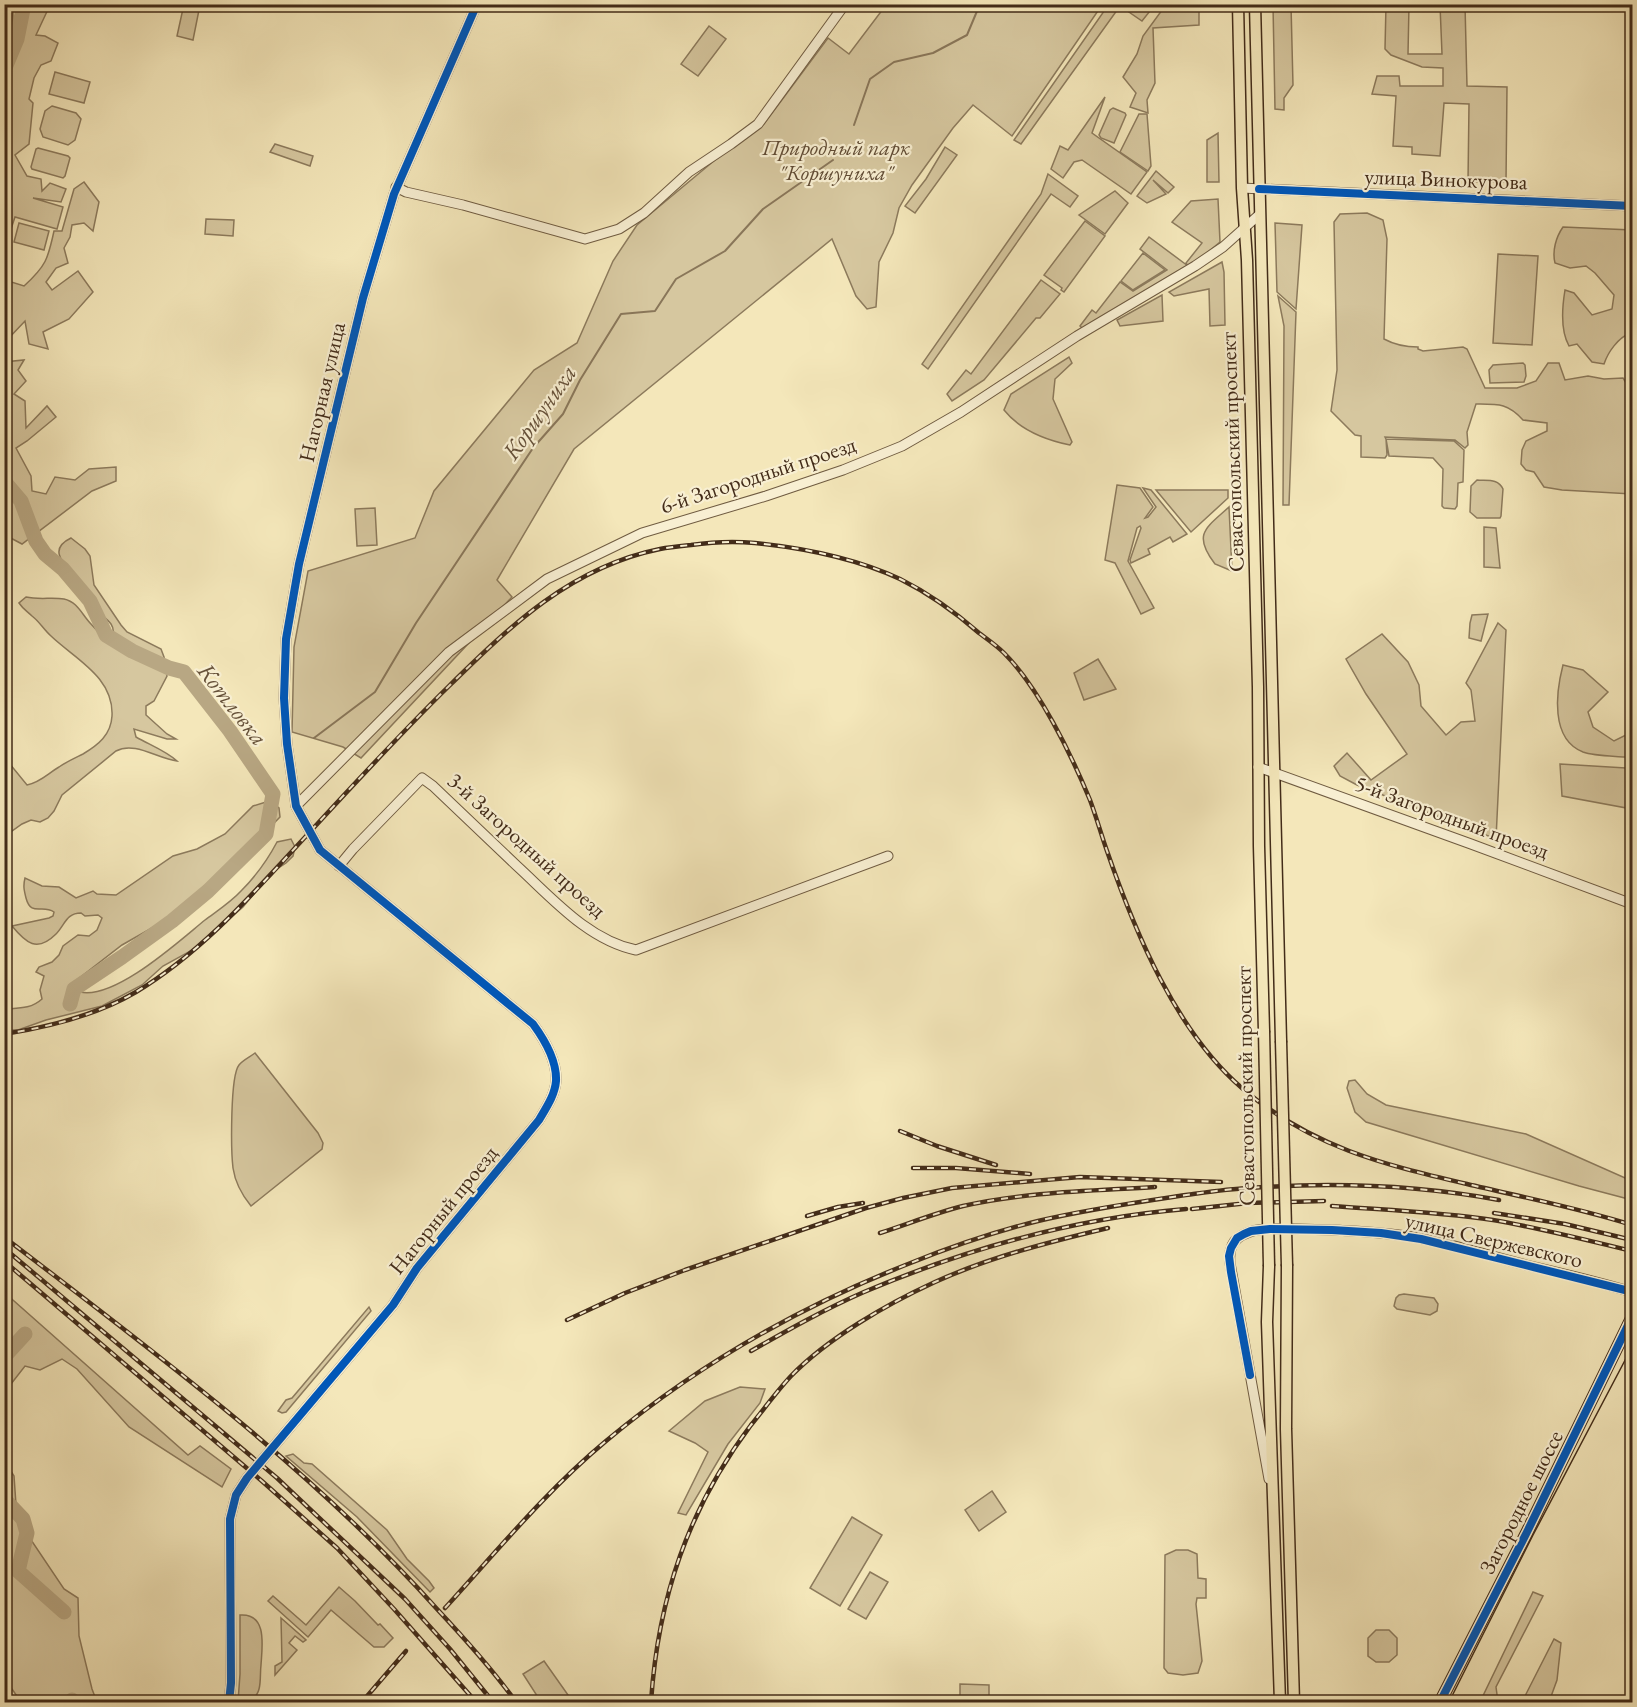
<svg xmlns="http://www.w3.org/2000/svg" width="1637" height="1707" font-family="'EB Garamond',serif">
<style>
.green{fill:#d6c79f;stroke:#8c7a5c;stroke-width:1.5}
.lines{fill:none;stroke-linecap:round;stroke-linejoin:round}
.stream{stroke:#897659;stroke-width:2}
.river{stroke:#b8a783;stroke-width:15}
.minor-casing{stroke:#6f5b41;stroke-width:11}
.major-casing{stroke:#432c19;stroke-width:13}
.minor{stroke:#f8efd2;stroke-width:9}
.major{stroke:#f4e7ba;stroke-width:10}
.tram{stroke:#432c19;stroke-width:1.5}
.rail-casing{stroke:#432c19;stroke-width:4.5}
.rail{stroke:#f8efd2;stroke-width:2;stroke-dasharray:7;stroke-linecap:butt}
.major-bridge-casing{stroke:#432c19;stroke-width:13;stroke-linecap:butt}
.major-bridge{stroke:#f4e7ba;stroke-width:10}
.cycleway-casing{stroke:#f8efd2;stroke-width:11}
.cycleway{stroke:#0057b8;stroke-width:8}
.labels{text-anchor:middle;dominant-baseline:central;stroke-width:4.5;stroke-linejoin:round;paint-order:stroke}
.park-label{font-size:22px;font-style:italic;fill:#604b34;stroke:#f8efd2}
.street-label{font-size:22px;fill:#432c19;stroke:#f8efd2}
.water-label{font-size:24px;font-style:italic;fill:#665139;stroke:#f8efd2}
</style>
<rect width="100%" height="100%" fill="#f4e7ba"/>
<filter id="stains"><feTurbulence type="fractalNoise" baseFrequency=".00333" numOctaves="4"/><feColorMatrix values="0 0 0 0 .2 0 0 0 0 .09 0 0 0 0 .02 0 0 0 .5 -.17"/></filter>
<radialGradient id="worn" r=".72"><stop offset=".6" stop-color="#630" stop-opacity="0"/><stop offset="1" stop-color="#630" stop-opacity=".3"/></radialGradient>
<g class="green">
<path d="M 5,4 L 13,5 L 13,26 L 17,20 L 17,5 L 50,5 L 36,35 L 45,36 L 58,43 L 51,61 L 41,65 L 34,78 L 29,99 L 33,103 L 29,144 L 15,155 L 27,176 L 41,179 L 42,191 L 50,183 L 66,189 L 61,202 L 33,198 L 63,207 L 57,229 L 15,217 L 5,247 Z"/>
<path d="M 184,4 L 200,5 L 193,40 L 177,36 Z"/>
<path d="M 1109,4 L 1141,5 L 1150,11 L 1142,21 L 1120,6 L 1021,144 L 1014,140 Z"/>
<path d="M 886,5 L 1102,5 L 1012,136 L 973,105 L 953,128 L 912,185 L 899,208 L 893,233 L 879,262 L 876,307 L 867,309 L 856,296 L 832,239 L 574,449 L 497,580 L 512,597 L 361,758 L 343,747 L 292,732 L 294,647 L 308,571 L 415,538 L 434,491 L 534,370 L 577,343 L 613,261 L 637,225 L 715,160 L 764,124 L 828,38 L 849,54 Z"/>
<path d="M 1182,5 L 1199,5 L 1199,25 L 1153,28 L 1155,83 L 1147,100 L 1148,113 L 1130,107 L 1136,93 L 1123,77 L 1137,54 L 1143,36 L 1165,6 Z"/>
<path d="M 1273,5 L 1291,5 L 1293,85 L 1284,98 L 1284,110 L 1275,109 Z"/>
<path d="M 1386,5 L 1409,5 L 1408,54 L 1442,54 L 1440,5 L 1465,5 L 1467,86 L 1507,87 L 1506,182 L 1468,182 L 1469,104 L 1444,103 L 1440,156 L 1412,154 L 1412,147 L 1393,146 L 1396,96 L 1372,94 L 1377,76 L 1399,76 L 1400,86 L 1443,86 L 1443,68 L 1422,67 L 1391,55 L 1385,49 Z"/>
<path d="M 709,26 L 726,39 L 698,76 L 681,64 Z"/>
<path d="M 55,72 L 90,82 L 84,103 L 49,94 Z"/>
<path d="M 1105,97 L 1092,133 L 1147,172 L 1131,194 L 1082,160 L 1074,162 L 1063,178 L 1051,169 L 1060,146 L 1068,150 Z"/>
<path d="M 52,106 L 76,113 L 81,119 L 75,140 L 68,145 L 43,137 L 40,129 L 45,111 Z"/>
<path d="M 1113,108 L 1125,113 L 1126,115 L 1114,143 L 1101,138 L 1099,135 L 1110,110 Z"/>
<path d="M 1139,114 L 1147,114 L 1151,166 L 1148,171 L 1120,152 Z"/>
<path d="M 1218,133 L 1219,182 L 1207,182 L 1207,140 Z"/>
<path d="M 275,144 L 313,156 L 310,166 L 270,152 Z"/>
<path d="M 945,147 L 957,155 L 915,213 L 905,206 L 926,179 Z"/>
<path d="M 38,148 L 68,156 L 70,158 L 65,176 L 63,178 L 32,169 L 31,167 L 36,149 Z"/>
<path d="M 1156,171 L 1174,187 L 1168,193 L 1153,180 L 1166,194 L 1147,203 L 1137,196 Z"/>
<path d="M 1048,174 L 1078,196 L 1070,207 L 1051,194 L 928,369 L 922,364 L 1041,194 Z"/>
<path d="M 84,182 L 99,202 L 93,231 L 84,223 L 72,225 L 70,237 L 64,248 L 68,263 L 56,268 L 46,282 L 52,290 L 78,271 L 93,292 L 69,319 L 43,332 L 48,349 L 29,344 L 25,321 L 5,342 L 5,280 L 24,286 C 46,266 48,259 54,231 L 62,231 L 74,189 Z"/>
<path d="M 1115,191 L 1128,203 L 1105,234 L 1079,215 Z"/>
<path d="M 1218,199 L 1220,242 L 1190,267 L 1084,330 L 1080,326 L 1092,310 L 1096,313 L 1120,282 L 1133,291 L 1167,270 L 1140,249 L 1149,237 L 1188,266 L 1186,263 L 1202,243 L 1172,222 L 1191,201 Z"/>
<path d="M 1367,213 L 1383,220 L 1387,239 L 1384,339 C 1395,345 1405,347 1418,347 L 1418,349 L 1423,351 L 1463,347 L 1467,349 L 1485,388 L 1517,388 L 1536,381 L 1548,363 L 1559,363 L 1565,380 L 1588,376 L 1604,379 L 1623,378 C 1629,388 1637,401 1632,413 C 1628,422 1625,418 1626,431 L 1632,436 L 1632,494 L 1562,490 L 1544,487 L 1534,472 L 1526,470 L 1521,464 L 1522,450 L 1526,441 L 1547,431 L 1547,423 L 1523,420 C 1508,403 1498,404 1476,404 L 1467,432 L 1468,445 L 1465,448 L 1455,440 L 1385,437 L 1386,439 L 1454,441 L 1464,450 L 1463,482 L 1458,483 L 1457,506 L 1455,509 L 1444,508 L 1442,506 L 1443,469 L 1433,458 L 1389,456 L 1386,439 L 1387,455 L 1385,458 L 1361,457 L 1361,436 L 1355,435 L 1331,411 L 1337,370 L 1334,222 L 1340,214 Z"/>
<path d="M 206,219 L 234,220 L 233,236 L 205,234 Z"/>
<path d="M 1085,221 L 1105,236 L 1064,292 L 1061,290 L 1062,288 L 1044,275 Z"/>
<path d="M 19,223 L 49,231 L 44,250 L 14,242 Z"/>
<path d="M 1275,223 L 1302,225 L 1296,309 L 1277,292 Z"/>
<path d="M 1563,227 L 1632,230 L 1632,336 L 1630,333 C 1618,338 1608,352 1604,364 L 1592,362 L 1577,344 L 1569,346 C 1560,330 1562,308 1565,290 L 1574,293 L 1592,315 L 1612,309 L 1614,295 L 1595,273 L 1586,266 L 1570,268 L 1555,263 C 1552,251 1556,237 1563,227 Z"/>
<path d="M 1143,253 L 1165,270 L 1133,290 L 1121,281 Z"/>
<path d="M 1498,254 L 1538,256 L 1532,345 L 1493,343 Z"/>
<path d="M 1222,262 L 1224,272 L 1225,325 L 1210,326 L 1209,289 L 1174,296 L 1169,292 Z"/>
<path d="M 1041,280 L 1060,294 L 1040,318 L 1036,318 L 984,380 L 952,401 L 947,394 L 966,370 L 971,374 Z"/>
<path d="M 1162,295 L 1163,321 L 1120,326 L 1117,320 Z"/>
<path d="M 1278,296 L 1296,312 L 1289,505 L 1283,505 L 1284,326 Z"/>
<path d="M 1069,357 L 1072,363 L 1055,379 L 1053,399 L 1072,442 L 1070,445 C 1046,440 1020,430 1004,410 L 1011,394 Z"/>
<path d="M 24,360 L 18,370 L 26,381 L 14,394 L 25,401 L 26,428 L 47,406 L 56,417 L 27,441 L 16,448 L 31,476 L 32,491 L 46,494 L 55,477 L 75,480 L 89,469 L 116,467 L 116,481 L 92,491 L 22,544 L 5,535 L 4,362 Z"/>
<path d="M 1523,363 L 1525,365 L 1526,376 L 1524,382 L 1490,383 L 1489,370 L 1493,365 Z"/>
<path d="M 1477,480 C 1487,481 1498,478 1503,489 L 1501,516 L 1500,518 L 1477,518 L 1470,512 L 1471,486 Z"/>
<path d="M 1117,485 L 1140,488 L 1153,507 L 1145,518 L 1148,517 L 1156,507 L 1143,488 L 1151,490 L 1187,534 L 1173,542 L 1170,537 L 1148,549 L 1150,554 L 1131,563 L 1130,560 L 1141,528 L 1140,526 L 1137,528 L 1128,561 L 1154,608 L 1141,614 L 1115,563 L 1105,560 Z"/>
<path d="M 1156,490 L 1228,490 L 1228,498 L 1191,532 Z"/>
<path d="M 1229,507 L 1232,571 L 1215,564 C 1192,534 1206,528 1229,507 Z"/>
<path d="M 375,508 L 377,545 L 357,546 L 355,509 Z"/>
<path d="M 1484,527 L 1496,528 L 1500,568 L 1484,567 Z"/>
<path d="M 71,538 L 85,549 L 90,556 L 94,585 L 121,625 L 127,632 L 161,649 L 164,657 L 167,676 L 154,701 L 146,706 L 146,715 L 167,734 L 176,739 L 167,739 L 134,729 L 136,737 C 150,745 166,751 177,761 C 158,759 135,741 116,751 L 62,795 L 54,811 L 48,818 L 40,822 L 31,820 L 22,824 L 5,836 L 5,758 L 27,785 C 41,782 47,774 59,767 C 66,762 75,758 83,754 C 98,745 111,735 112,716 C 114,677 75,659 51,636 C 44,630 39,621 32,616 C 27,611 23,609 19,603 L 26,597 C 39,600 52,597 64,599 C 78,602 82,615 91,624 C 97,631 105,638 112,643 C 113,636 115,630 111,624 C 106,617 96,612 91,604 C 85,596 82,587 76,579 C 66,565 46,550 71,538 Z"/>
<path d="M 1488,614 L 1481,641 L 1469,638 L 1470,623 L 1472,615 Z"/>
<path d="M 1498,623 L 1506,630 L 1496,839 L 1357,785 L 1340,776 L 1334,766 L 1347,753 L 1371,780 L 1407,754 L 1366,694 L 1346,659 L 1382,634 L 1408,662 L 1419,685 L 1421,706 L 1446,735 L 1461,722 L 1475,721 L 1471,690 L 1466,683 Z"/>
<path d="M 1098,659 L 1116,689 L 1084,700 L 1074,673 Z"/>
<path d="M 1563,665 L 1583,670 L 1608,692 L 1588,712 L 1593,727 L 1614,741 L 1632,732 L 1632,750 L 1625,757 C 1613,756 1594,756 1583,752 C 1550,739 1556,692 1563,665 Z"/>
<path d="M 1560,764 L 1626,768 L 1632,764 L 1632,809 L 1562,796 Z"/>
<path d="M 266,802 L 271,802 L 279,808 L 280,817 L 196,903 L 122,945 L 78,979 L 80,992 C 115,1000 179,941 205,920 C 217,911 231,902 241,891 C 255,877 268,859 277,842 L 291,839 L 295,847 L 293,856 L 286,863 L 271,873 L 243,907 L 196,948 L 163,966 L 142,985 L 102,1006 L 46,1020 L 18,1030 L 5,1030 L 5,1009 C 19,1008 31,1009 42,999 L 40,990 L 44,976 L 36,972 L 39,967 L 52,962 L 59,955 L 63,946 L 78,935 L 89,936 L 97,930 L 102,918 L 98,915 L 85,916 L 81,913 C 66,913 65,925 56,934 C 37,953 26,943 12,926 L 49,918 L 53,916 L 54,912 C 42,904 31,917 26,898 C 24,890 23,886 25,878 L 42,886 L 59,887 L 76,898 L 93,891 L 97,894 L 116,895 L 173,856 L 197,849 L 225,834 L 253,806 Z"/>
<path d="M 255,1053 L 318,1133 L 323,1143 L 322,1149 L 251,1206 C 242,1195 235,1182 233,1168 C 231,1151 230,1076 239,1065 C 243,1060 250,1057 255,1053 Z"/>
<path d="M 1355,1080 L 1367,1094 L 1386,1105 L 1526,1134 L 1632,1181 L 1632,1200 L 1579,1186 L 1366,1122 L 1355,1112 L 1347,1088 L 1349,1081 Z"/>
<path d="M 5,1293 L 188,1455 L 200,1446 L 231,1469 L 222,1487 L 129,1427 L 77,1369 L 62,1359 L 40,1370 L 25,1366 L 11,1384 L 5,1395 Z"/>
<path d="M 1404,1294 L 1434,1298 L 1438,1304 L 1437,1311 L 1430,1315 L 1397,1309 L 1394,1306 L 1396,1298 L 1399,1295 Z"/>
<path d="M 369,1307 L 371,1311 L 286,1412 L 282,1413 L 278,1411 L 286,1400 L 292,1398 Z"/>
<path d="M 740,1387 L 765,1389 L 760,1403 L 728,1444 L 686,1515 L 678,1513 L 708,1452 L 695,1443 L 669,1431 L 705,1401 Z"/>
<path d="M 293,1454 L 304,1463 L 312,1464 L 387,1530 L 407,1559 L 429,1581 L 434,1588 L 430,1592 L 357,1517 L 286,1456 Z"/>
<path d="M 4,1460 L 14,1476 L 17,1519 L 64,1589 L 78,1598 L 79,1636 L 92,1689 L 97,1702 L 21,1702 L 5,1679 Z"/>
<path d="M 992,1491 L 1006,1512 L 979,1531 L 965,1510 Z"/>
<path d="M 852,1517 L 882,1535 L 840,1606 L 810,1588 Z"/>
<path d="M 1176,1550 L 1188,1550 L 1197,1554 L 1198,1578 L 1206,1579 L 1206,1598 L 1197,1598 L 1196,1604 L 1202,1661 L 1198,1673 L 1183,1675 L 1168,1673 L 1164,1668 L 1165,1555 Z"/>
<path d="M 870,1572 L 888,1582 L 866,1619 L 848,1609 Z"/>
<path d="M 339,1587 L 355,1601 L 378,1625 L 380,1624 L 393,1638 L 384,1647 L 374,1647 L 331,1610 L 308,1637 L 268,1601 L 273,1596 L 306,1625 Z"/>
<path d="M 1533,1592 L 1543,1596 L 1496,1687 L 1498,1702 L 1480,1702 Z"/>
<path d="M 240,1615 C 268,1613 262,1647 261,1665 C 260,1673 261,1682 259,1689 C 258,1694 254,1698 252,1702 L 238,1702 L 240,1674 Z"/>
<path d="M 281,1618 L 306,1640 L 303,1642 L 295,1636 L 289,1643 L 297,1650 L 275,1675 L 275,1666 L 282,1662 Z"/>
<path d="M 1376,1630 L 1389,1630 L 1397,1638 L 1397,1655 L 1389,1662 L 1376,1662 L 1368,1656 L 1368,1638 Z"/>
<path d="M 1554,1639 L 1561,1643 L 1557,1680 L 1549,1702 L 1526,1702 L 1525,1696 Z"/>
<path d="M 544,1661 L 573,1702 L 541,1702 L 523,1674 Z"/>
<path d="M 960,1684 L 989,1685 L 989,1702 L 960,1702 Z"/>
</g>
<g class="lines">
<g class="stream">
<path d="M 854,125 L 870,79 L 894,62 L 933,53 L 967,35 L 980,4"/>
<path d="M 314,738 L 375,692 L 416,623 L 533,448 L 563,414 L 580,380 L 621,314 L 655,311 L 676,279 L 725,251 L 763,209 L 833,160"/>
</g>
<g class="river">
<path d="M 4,70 L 17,39 L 24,4"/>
<path d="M 4,481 L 21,501 L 36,541 L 45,554 L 63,569 L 90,601 L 106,635 L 132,651 L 169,668 L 184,672 L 230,731 L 273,794 L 266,834 L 208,891 L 172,921 L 122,957 L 74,989 L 70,1004"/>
<path d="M 4,1357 L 25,1334"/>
<path d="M 4,1499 L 23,1519 L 27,1533 L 18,1571 L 64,1612"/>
<path d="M 72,1700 L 72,1702"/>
</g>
<defs>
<g id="minor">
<path d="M 396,187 L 406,192 L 463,205 L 585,239 L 619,229 L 644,213 L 689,172 L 731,144 L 758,124 L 845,4"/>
<path d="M 1242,188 L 1632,206"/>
<path d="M 1258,767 L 1471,844 L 1632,904"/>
<path d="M 296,806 L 449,652 L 547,579 L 642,533 L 766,496 L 843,470 L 902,446 L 961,412 L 1077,336 L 1195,266 L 1223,247 L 1260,214"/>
<path d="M 339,866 L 353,849 L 422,778 L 433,786 C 461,813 489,839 517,866 C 552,898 588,940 636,950 L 888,856"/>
<path d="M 1269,1479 L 1230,1263 C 1229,1253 1230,1244 1238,1238 C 1253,1226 1278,1229 1296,1229 C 1337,1230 1378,1231 1419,1238 C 1455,1245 1490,1256 1526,1265 C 1561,1273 1598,1282 1632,1292"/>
<path d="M 229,1702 L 231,1683 L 230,1519 L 236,1495 L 247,1478 L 393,1305 L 417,1268 L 539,1120 C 546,1108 555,1095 556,1081 C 557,1061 544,1039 533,1024 L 320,850 L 296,806 L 287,744 L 284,698 L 286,639 L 299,564 L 363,298 L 394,194 L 477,4"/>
</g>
<g id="major">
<path d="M 1238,4 L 1242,188 L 1247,260 L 1258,687 L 1259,846 L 1264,1031"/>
<path d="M 1255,4 L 1281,1041"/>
<path d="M 1269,1266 L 1267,1322 L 1280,1702"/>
<path d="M 1287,1266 L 1286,1429 L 1294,1702"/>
<path d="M 1440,1702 L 1527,1532 L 1632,1317"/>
</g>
</defs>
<use href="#minor" class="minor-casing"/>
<use href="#major" class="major-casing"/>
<use href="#minor" class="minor"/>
<use href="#major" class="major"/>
<path class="tram" d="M 1449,1702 L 1533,1535 L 1632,1347"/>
<defs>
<g id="rail">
<path d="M 4,1034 C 49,1027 97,1015 136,992 C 204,951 255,891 308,834 C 354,784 400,734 448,687 C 510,626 571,567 660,549 C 670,547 681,546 691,545 C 712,542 734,541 755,543 C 804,548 855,558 900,579 C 928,593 955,612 979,633 C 987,639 997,646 1004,653 C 1039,688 1071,754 1090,800 C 1096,816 1101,834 1107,851 C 1135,932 1176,1032 1243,1089 C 1312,1147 1381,1164 1467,1184 C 1522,1197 1578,1208 1632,1225"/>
<path d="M 900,1131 L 937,1146 L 996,1165"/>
<path d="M 913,1168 L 956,1168 L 1030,1174"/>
<path d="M 1332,1206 C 1385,1210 1439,1212 1493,1220 C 1540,1228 1586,1240 1632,1251"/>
<path d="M 1192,1209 L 1248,1203 L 1324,1201"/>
<path d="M 1494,1213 L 1565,1224 L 1632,1240"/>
<path d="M 807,1216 L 838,1207 L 863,1203"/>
<path d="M 880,1233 C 908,1224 935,1213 963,1206 C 1025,1192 1091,1191 1155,1187"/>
<path d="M 4,1237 C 156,1354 309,1466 437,1609 C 465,1639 493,1670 516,1702"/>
<path d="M 4,1248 L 277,1478 L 405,1599 L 450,1649 L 493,1702"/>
<path d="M 4,1261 L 263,1482 L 337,1548 L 394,1609 L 476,1702"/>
<path d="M 567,1320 L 625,1293 L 685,1270 L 866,1208 L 903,1198 L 952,1188 L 1080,1177 L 1221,1182"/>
<path d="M 751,1351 C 788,1330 825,1309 864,1292 C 966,1249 1076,1218 1186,1209"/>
<path d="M 445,1608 C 497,1551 547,1490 606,1441 C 696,1366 799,1307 908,1264 C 950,1247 993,1232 1038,1221 C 1084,1210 1132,1203 1179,1196 C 1202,1193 1226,1189 1249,1188 C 1332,1182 1417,1185 1499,1200"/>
<path d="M 362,1702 L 406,1651"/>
<path d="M 651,1702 C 658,1598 688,1509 751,1425 C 764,1409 777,1391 791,1376 C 828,1338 887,1304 935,1282 C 990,1257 1049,1242 1108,1228"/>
</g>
</defs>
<use href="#rail" class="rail-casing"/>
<use href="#rail" class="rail"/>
<defs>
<g id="major-bridge">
<path d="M 1264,1031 L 1269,1266"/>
<path d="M 1281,1041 L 1287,1266"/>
</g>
</defs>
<use href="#major-bridge" class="major-bridge-casing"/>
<use href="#major-bridge" class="major-bridge"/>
<defs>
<g id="cycleway">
<path d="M 1259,189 L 1632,206"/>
<path d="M 1250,1375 L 1231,1272 L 1229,1256 L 1231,1248 L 1237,1238 L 1244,1234 L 1251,1231 L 1270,1229 L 1332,1230 L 1381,1233 L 1421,1239 L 1629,1291"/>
<path d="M 229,1702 L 231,1683 L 230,1519 L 236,1495 L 247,1478 L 393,1305 L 417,1268 L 539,1120 C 546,1108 555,1095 556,1081 C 557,1061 544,1039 533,1024 L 320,850 L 296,806 L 287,744 L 284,698 L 286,639 L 299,564 L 363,298 L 394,194 L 477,4"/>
<path d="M 1440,1702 L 1527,1532 L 1632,1317"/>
</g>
</defs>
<use href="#cycleway" class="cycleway-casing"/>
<use href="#cycleway" class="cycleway"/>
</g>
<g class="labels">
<g class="park-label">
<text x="836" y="147">Природный парк<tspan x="836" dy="25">"Коршуниха"</tspan></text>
</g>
<g class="street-label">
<text transform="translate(1446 179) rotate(2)">улица Винокурова</text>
<text transform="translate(322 392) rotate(-77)">Нагорная улица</text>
<text transform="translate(1232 452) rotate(-92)">Севастопольский проспект</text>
<text transform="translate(758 475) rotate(-18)">6-й Загородный проезд</text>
<text transform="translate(1452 817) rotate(20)">5-й Загородный проезд</text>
<text transform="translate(527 845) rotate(42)">3-й Загородный проезд</text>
<text transform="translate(1245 1086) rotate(-91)">Севастопольский проспект</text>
<text transform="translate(443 1210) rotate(-51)">Нагорный проезд</text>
<text transform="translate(1494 1240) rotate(13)">улица Свержевского</text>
<text transform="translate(1521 1502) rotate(-63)">Загородное шоссе</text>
</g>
<g class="water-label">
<text transform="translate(539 412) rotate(-55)">Коршуниха</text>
<text transform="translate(233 704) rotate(52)">Котловка</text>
</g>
</g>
<rect width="1637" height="1707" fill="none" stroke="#f4e7ba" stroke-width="24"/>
<rect x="6" y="6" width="1625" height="1695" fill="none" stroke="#432c19" stroke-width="3"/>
<rect x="12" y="12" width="1613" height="1683" fill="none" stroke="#432c19" stroke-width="1.5"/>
<rect width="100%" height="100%" filter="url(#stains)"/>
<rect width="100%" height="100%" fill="url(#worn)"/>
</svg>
